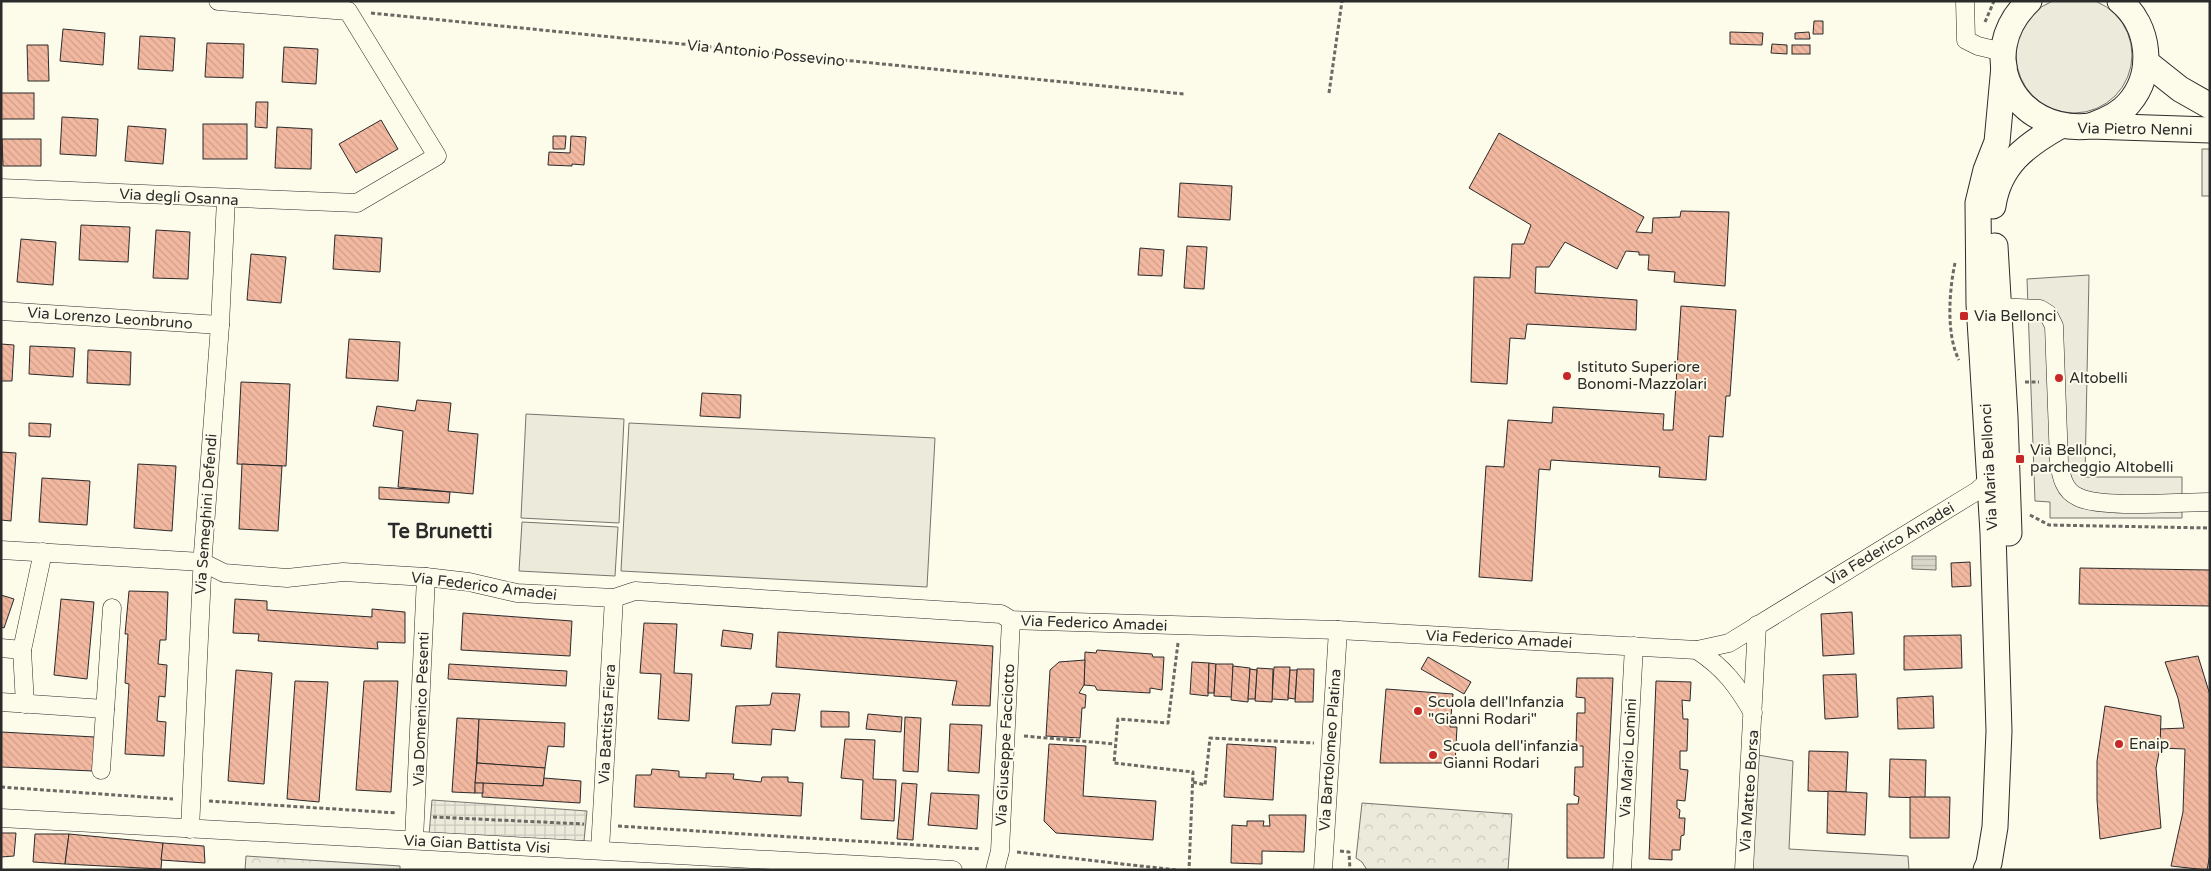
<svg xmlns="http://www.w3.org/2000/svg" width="2211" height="871" font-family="'Varela Round',sans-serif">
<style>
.grass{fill:#ecebdb;stroke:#74746e}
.park{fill:url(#park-crowns);stroke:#74746e}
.parking{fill:#eceadb;stroke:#74746e}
.plaza{fill:url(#plaza-grid);stroke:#74746e}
.water{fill:url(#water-rules);stroke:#74746e}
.building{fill:url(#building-back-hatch);stroke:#2b2b2b}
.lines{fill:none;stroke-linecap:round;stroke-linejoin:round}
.street-casing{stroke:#2b2b2b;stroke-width:19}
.secondary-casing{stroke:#2b2b2b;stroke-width:27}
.path{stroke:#6a6964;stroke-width:3;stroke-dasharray:4 2.5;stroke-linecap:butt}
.street{stroke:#fdfbea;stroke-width:18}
.secondary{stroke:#fdfbea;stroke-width:25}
.poi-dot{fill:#c62828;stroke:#fdfbea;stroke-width:2}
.labels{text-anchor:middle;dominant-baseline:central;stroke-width:4;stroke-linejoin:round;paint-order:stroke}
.street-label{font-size:15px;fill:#2b2b2b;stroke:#fdfbea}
.poi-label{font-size:15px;fill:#2b2b2b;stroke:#fdfbea;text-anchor:start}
.district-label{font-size:20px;font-weight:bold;fill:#2b2b2b;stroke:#fdfbea}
</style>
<defs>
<pattern id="park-crowns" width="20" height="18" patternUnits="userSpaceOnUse" patternTransform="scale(1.25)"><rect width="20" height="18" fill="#ecebdb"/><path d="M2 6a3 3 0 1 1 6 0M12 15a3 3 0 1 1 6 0" fill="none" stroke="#cbcabc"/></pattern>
<pattern id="plaza-grid" width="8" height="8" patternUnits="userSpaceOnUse" patternTransform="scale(1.25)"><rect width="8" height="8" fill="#eceadb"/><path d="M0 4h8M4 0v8" fill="none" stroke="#cbc9bc"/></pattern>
<pattern id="water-rules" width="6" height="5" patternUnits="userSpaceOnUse" patternTransform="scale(1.25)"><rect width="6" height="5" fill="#d8d7c9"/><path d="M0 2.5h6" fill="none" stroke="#bab9ad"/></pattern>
<pattern id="building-back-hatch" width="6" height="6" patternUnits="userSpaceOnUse" patternTransform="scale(1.25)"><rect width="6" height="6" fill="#f2b8a0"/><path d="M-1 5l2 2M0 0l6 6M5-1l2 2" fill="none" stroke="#d09e8a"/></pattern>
</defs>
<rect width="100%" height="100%" fill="#fdfbea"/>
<g class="grass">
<circle cx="2074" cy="55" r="58"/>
<path d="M 526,414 L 624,419 L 619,523 L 521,518 Z"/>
<path d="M 629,423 L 935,438 L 927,587 L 621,571 Z"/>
<path d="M 522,522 L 618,527 L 615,576 L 519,571 Z"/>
</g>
<g class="park">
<path d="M 1362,803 L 1512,814 L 1508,870 L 1367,870 L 1362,862 L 1356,858 Z"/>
<path d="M 246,856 L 400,866 L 400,870 L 245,870 Z"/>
</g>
<g class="parking">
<rect x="2202" y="149" width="8" height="47"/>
<path d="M 2089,275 L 2085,477 L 2182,477 L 2182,518 L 2050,518 L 2050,502 L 2035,501 L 2027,279 Z"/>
<path d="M 1758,755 L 1793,761 L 1789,849 L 1908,856 L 1909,870 L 1751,870 Z"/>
</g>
<path class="plaza" d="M 432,800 L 587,811 L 584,841 L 429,835 Z"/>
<path class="water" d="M 1912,556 L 1936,556 L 1936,570 L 1912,569 Z"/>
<g class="building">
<path d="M 1814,21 L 1823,21 L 1823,34 L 1813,34 Z"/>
<path d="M 63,29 L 105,33 L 103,65 L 60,61 Z"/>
<path d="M 1730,32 L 1763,33 L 1762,45 L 1730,44 Z"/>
<path d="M 1809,32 L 1810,39 L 1795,39 L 1795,33 Z"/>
<path d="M 140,36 L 175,38 L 173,71 L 138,69 Z"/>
<path d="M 207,43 L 244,44 L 243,78 L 205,77 Z"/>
<path d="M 1772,44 L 1787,45 L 1787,54 L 1771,53 Z"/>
<path d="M 27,45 L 48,45 L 49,81 L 28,81 Z"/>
<rect x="1792" y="45" width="18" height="9"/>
<path d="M 284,47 L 318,49 L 316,84 L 282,82 Z"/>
<rect x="1" y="93" width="33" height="26"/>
<path d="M 256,102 L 268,102 L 267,128 L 255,127 Z"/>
<path d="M 62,117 L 98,119 L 96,156 L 60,154 Z"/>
<path d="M 381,120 L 398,149 L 356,173 L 339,144 Z"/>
<rect x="203" y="124" width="44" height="35"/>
<path d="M 128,126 L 166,129 L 163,164 L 125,161 Z"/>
<path d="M 277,127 L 312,129 L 311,169 L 275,168 Z"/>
<path d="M 1499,133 L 1644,217 L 1636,232 L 1652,233 L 1653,218 L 1680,217 L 1681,211 L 1729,212 L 1725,286 L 1674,282 L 1675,272 L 1648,270 L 1649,255 L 1639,255 L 1639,252 L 1626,251 L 1617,269 L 1565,242 L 1549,267 L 1536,267 L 1535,293 L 1637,300 L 1636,330 L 1527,324 L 1525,339 L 1510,338 L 1507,384 L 1471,382 L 1474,277 L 1510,278 L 1512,244 L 1524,244 L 1531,225 L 1469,188 Z"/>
<path d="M 553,136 L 566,136 L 565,149 L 553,149 Z"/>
<path d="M 571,136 L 586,137 L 584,165 L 572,164 L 572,166 L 548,165 L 549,152 L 570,153 Z"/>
<path d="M 2,139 L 41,139 L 41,166 L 3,166 Z"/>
<path d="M 1180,183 L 1232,186 L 1230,220 L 1178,217 Z"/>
<path d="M 81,225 L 130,227 L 128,262 L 79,260 Z"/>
<path d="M 156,230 L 190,232 L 188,279 L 153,278 Z"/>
<path d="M 335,235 L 382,238 L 380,272 L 333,269 Z"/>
<path d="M 21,239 L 56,242 L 53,285 L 17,282 Z"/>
<path d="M 1187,246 L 1207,247 L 1204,289 L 1184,288 Z"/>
<path d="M 1140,248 L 1164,250 L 1162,276 L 1138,275 Z"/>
<path d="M 251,254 L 286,257 L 281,303 L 247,300 Z"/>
<path d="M 1681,306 L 1736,310 L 1730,396 L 1726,396 L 1723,437 L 1709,436 L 1706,480 L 1659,477 L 1660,467 L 1551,460 L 1550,470 L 1539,469 L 1532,581 L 1479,577 L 1486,466 L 1504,467 L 1508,420 L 1552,423 L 1553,407 L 1664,414 L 1663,430 L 1673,430 Z"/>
<path d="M 349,339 L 400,342 L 398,381 L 346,378 Z"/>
<path d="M 1,344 L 14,345 L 12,381 L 1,381 Z"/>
<path d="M 30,346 L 75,348 L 73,377 L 29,374 Z"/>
<path d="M 88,350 L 131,352 L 130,385 L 87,383 Z"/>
<path d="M 241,382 L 290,384 L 286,466 L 237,464 Z"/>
<path d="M 702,393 L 741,395 L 740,418 L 700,416 Z"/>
<path d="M 417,400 L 451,403 L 448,431 L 478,434 L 473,494 L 398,487 L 403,431 L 373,426 L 377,406 L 415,411 Z"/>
<path d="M 29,423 L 51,424 L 50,437 L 29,436 Z"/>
<path d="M 1,452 L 16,453 L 11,521 L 1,520 Z"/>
<path d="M 138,464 L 176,466 L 172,531 L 134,528 Z"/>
<path d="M 242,464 L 282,466 L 278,531 L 239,529 Z"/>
<path d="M 42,478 L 90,481 L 87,525 L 39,522 Z"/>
<path d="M 379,487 L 450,492 L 449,503 L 379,499 Z"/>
<path d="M 1970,562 L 1971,586 L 1952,587 L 1951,563 Z"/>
<path d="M 2080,568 L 2210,570 L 2210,606 L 2079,604 Z"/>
<path d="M 129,591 L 168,592 L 166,640 L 160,640 L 158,664 L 167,665 L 165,697 L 159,696 L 157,721 L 166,722 L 164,756 L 125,754 L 129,684 L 125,683 L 128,634 L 125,634 Z"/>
<path d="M 1,595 L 14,599 L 4,628 L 1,627 Z"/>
<path d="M 61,599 L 94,602 L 87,679 L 54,675 Z"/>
<path d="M 235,599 L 267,601 L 267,610 L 372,617 L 372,609 L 405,612 L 405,643 L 377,642 L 378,649 L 258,641 L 259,634 L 233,633 Z"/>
<path d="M 1852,612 L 1854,654 L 1823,656 L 1821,614 Z"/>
<path d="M 463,613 L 572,621 L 570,656 L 461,650 Z"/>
<path d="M 644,623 L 677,624 L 674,673 L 692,674 L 689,721 L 658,719 L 661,674 L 640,673 Z"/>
<path d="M 723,630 L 753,634 L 751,649 L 721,646 Z"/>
<path d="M 778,632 L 993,646 L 990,706 L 952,705 L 957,681 L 776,667 Z"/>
<path d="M 1961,635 L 1962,668 L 1904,670 L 1904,636 Z"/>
<path d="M 1097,650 L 1152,654 L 1153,657 L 1164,657 L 1162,690 L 1150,688 L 1150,693 L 1097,690 L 1095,686 L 1084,685 L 1085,652 L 1096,653 Z"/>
<path d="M 2198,656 L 2210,695 L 2210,854 L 2207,870 L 2171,866 L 2183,812 L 2185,749 L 2160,748 L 2160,729 L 2184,728 L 2178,698 L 2165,662 Z"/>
<path d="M 1428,657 L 1471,682 L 1464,694 L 1421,669 Z"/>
<path d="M 1085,660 L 1084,685 L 1079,693 L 1086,695 L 1085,708 L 1082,708 L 1080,738 L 1046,736 L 1050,670 L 1059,662 Z"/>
<path d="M 1192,662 L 1209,663 L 1208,696 L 1190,694 Z"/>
<path d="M 1209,663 L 1216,664 L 1214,693 L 1208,693 Z"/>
<path d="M 449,664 L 567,671 L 566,686 L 448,679 Z"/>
<path d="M 1216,664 L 1233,664 L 1232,697 L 1214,696 Z"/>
<path d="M 1233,666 L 1250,668 L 1248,702 L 1231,700 Z"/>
<path d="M 1274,667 L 1290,667 L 1288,700 L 1272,699 Z"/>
<path d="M 1257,668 L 1273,669 L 1272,702 L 1255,701 Z"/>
<path d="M 1250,669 L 1257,670 L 1255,699 L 1248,699 Z"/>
<path d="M 1297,669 L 1314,669 L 1313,702 L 1295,702 Z"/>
<path d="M 236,670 L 272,673 L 264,784 L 228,781 Z"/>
<path d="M 1290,670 L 1297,670 L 1295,699 L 1288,698 Z"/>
<path d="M 1856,674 L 1858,717 L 1825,719 L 1823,675 Z"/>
<path d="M 1577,678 L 1613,678 L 1604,858 L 1567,858 L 1567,804 L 1578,804 L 1579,797 L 1574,795 L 1575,767 L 1583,767 L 1583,746 L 1576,746 L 1577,713 L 1585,713 L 1585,698 L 1576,697 Z"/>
<path d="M 295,681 L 328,682 L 319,802 L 287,799 Z"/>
<path d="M 364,681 L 398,681 L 391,792 L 356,790 Z"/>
<path d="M 1656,681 L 1691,682 L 1690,701 L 1682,700 L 1683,719 L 1688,719 L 1687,751 L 1680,751 L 1680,769 L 1688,770 L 1685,801 L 1677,800 L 1677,808 L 1680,810 L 1679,818 L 1685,818 L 1684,835 L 1681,836 L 1680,850 L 1672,850 L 1672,860 L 1649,859 Z"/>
<path d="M 1386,689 L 1453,694 L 1450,727 L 1457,727 L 1455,763 L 1380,763 Z"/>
<path d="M 772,693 L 800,694 L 795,731 L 772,729 L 771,745 L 732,743 L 736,706 L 770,705 Z"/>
<path d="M 1933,696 L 1934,728 L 1898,729 L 1897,698 Z"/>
<path d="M 2105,706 L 2161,716 L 2160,748 L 2156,768 L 2161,828 L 2100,839 L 2097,800 L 2097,761 Z"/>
<path d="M 821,711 L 849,712 L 849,727 L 821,727 Z"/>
<path d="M 868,714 L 902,717 L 901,732 L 866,729 Z"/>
<path d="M 905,717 L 921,718 L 918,772 L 903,771 Z"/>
<path d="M 457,718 L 479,719 L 475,793 L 452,792 Z"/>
<path d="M 479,719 L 565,723 L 564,747 L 548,746 L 545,768 L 477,763 Z"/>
<path d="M 950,724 L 982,725 L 979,773 L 948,771 Z"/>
<path d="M 1,732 L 95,737 L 93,771 L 1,767 Z"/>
<path d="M 845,739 L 875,740 L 873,779 L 896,780 L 894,821 L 861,819 L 863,780 L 841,778 Z"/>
<path d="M 1049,744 L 1086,746 L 1083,796 L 1156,801 L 1153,840 L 1056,833 L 1044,821 Z"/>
<path d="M 1227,744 L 1276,747 L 1273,800 L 1224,797 Z"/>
<path d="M 1809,751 L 1848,752 L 1846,792 L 1808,791 Z"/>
<path d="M 1890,759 L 1926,760 L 1925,798 L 1889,797 Z"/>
<path d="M 477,763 L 545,768 L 543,786 L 475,783 Z"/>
<path d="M 652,769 L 679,771 L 679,777 L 706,778 L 706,773 L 734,774 L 733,779 L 761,782 L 762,777 L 788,777 L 788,782 L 803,783 L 801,816 L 634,807 L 636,775 L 651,775 Z"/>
<path d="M 544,778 L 581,781 L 580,803 L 482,797 L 483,783 L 543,786 Z"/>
<rect x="475" y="783" width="8" height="10"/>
<path d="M 902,783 L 917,784 L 913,840 L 897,839 Z"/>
<path d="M 1828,791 L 1867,793 L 1865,835 L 1827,833 Z"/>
<path d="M 931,793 L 979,795 L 977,829 L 928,825 Z"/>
<path d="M 1910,797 L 1950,797 L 1949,838 L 1910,838 Z"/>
<path d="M 1269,815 L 1306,815 L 1304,852 L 1262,851 L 1262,864 L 1231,863 L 1232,825 L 1247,826 L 1247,821 L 1264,821 L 1263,826 L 1270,826 Z"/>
<path d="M 1,833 L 16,833 L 14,856 L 1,857 Z"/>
<path d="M 35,834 L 69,834 L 65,864 L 33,862 Z"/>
<path d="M 69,834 L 163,843 L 161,869 L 65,864 Z"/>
<path d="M 163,843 L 204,846 L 205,863 L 161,860 Z"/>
</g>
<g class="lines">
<defs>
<g id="street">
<path d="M 1965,1 L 1966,40 L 1978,46 L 2003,52"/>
<path d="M 1,188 L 357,203 L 437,156 L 348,11 L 218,1"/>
<path d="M 1998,307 L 2040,309 L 2048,314 L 2054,326 L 2059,462 C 2061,476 2064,491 2078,497 C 2101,509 2181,502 2210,502"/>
<path d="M 1,311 L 220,325"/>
<path d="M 1,550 L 202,562 L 224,573 L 287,578 L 343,572 L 426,577 L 469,582 L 517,593 L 614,598 L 635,591 L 1001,614 L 1011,620 L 1338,630 L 1697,650 L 1729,643 L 1977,491 L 1995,475"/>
<path d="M 1,648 L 22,650 L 43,552"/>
<path d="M 22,650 L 25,704"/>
<path d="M 1697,650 C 1724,668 1737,685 1753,713"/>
<path d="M 1,702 L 105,709"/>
<path d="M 101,770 L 112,608"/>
<path d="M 1,818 L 953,870"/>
<path d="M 190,829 L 203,553 L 220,325 L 226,199"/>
<path d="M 414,840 L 426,577"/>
<path d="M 600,850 L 614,598"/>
<path d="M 995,870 L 1000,851 L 1011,620"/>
<path d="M 1323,870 L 1338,630"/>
<path d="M 1622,870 L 1634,646"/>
<path d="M 1744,870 L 1757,625"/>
</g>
<g id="secondary">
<path d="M 2029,1 C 1973,55 2014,135 2091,126 L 2210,130"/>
<path d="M 2146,62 L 2180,89 L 2210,106"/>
<path d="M 2093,125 C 2107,120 2120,114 2129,103 C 2155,73 2150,26 2120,1"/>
<path d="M 1993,206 C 1999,165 2026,145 2060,126"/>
<path d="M 1995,246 L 2005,417 L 2009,533"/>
<path d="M 1986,870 L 1989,863 L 1995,827 L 1999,731 L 1993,533 L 1979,304 L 1978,203 L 1986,170 L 1997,142 L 2004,66"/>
</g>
</defs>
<use href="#street" class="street-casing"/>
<use href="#secondary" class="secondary-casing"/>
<g class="path">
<path d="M 371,13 L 1184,94"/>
<path d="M 1985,22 L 1994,1"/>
<path d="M 1329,93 L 1342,1"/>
<path d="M 1955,263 C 1949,291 1946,335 1959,360"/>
<path d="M 2025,382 L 2039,382"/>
<path d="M 2030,515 L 2049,525 L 2210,528"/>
<path d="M 1178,643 L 1168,723 L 1118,719 L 1114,763 L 1193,772 L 1189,870"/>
<path d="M 1024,736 L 1115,744"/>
<path d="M 1193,782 L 1205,785 L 1210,738 L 1314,743"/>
<path d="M 1,787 L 173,799"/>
<path d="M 209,801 L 397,813"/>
<path d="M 433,817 L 584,824"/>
<path d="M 618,826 L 981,849"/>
<path d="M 1340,851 L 1349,852 L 1350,870"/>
<path d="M 1017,852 L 1176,870"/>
</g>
<use href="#street" class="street"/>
<use href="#secondary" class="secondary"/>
</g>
<g class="poi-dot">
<rect x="1959" y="311" width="10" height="10" rx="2.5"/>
<circle cx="1567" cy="376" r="5"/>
<circle cx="2059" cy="378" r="5"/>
<rect x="2015" y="454" width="10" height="10" rx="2.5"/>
<circle cx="1418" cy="711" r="5"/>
<circle cx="2119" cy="744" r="5"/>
<circle cx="1433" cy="755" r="5"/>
</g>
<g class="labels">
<g class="street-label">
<text transform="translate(766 53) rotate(6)">Via Antonio Possevino</text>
<text transform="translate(2135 129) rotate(1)">Via Pietro Nenni</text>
<text transform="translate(179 197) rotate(3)">Via degli Osanna</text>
<text transform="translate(110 318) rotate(4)">Via Lorenzo Leonbruno</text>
<text transform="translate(1989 467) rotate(-93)">Via Maria Bellonci</text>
<text transform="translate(206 514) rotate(-86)">Via Semeghini Defendi</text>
<text transform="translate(1890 544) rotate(-31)">Via Federico Amadei</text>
<text transform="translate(484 586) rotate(7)">Via Federico Amadei</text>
<text transform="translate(1094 623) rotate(2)">Via Federico Amadei</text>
<text transform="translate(1499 639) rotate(3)">Via Federico Amadei</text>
<text transform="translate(421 709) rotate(-88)">Via Domenico Pesenti</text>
<text transform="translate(607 724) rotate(-87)">Via Battista Fiera</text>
<text transform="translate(1005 745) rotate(-87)">Via Giuseppe Facciotto</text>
<text transform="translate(1330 750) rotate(-86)">Via Bartolomeo Platina</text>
<text transform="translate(1628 758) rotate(-87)">Via Mario Lomini</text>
<text transform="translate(1749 791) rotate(-86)">Via Matteo Borsa</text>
<text transform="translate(477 844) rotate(3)">Via Gian Battista Visi</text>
</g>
<g class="poi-label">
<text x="1974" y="316">Via Bellonci</text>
<text x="1577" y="367">Istituto Superiore<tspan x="1577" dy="17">Bonomi-Mazzolari</tspan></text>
<text x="2069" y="378">Altobelli</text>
<text x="2030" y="450">Via Bellonci,<tspan x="2030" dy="17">parcheggio Altobelli</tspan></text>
<text x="1428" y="702">Scuola dell'Infanzia<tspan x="1428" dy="17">"Gianni Rodari"</tspan></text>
<text x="2129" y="744">Enaip</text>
<text x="1443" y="746">Scuola dell'infanzia<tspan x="1443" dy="17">Gianni Rodari</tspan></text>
</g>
<g class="district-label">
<text x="440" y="532">Te Brunetti</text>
</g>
</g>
<rect width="2211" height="871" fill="none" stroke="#2b2b2b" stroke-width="5"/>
</svg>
